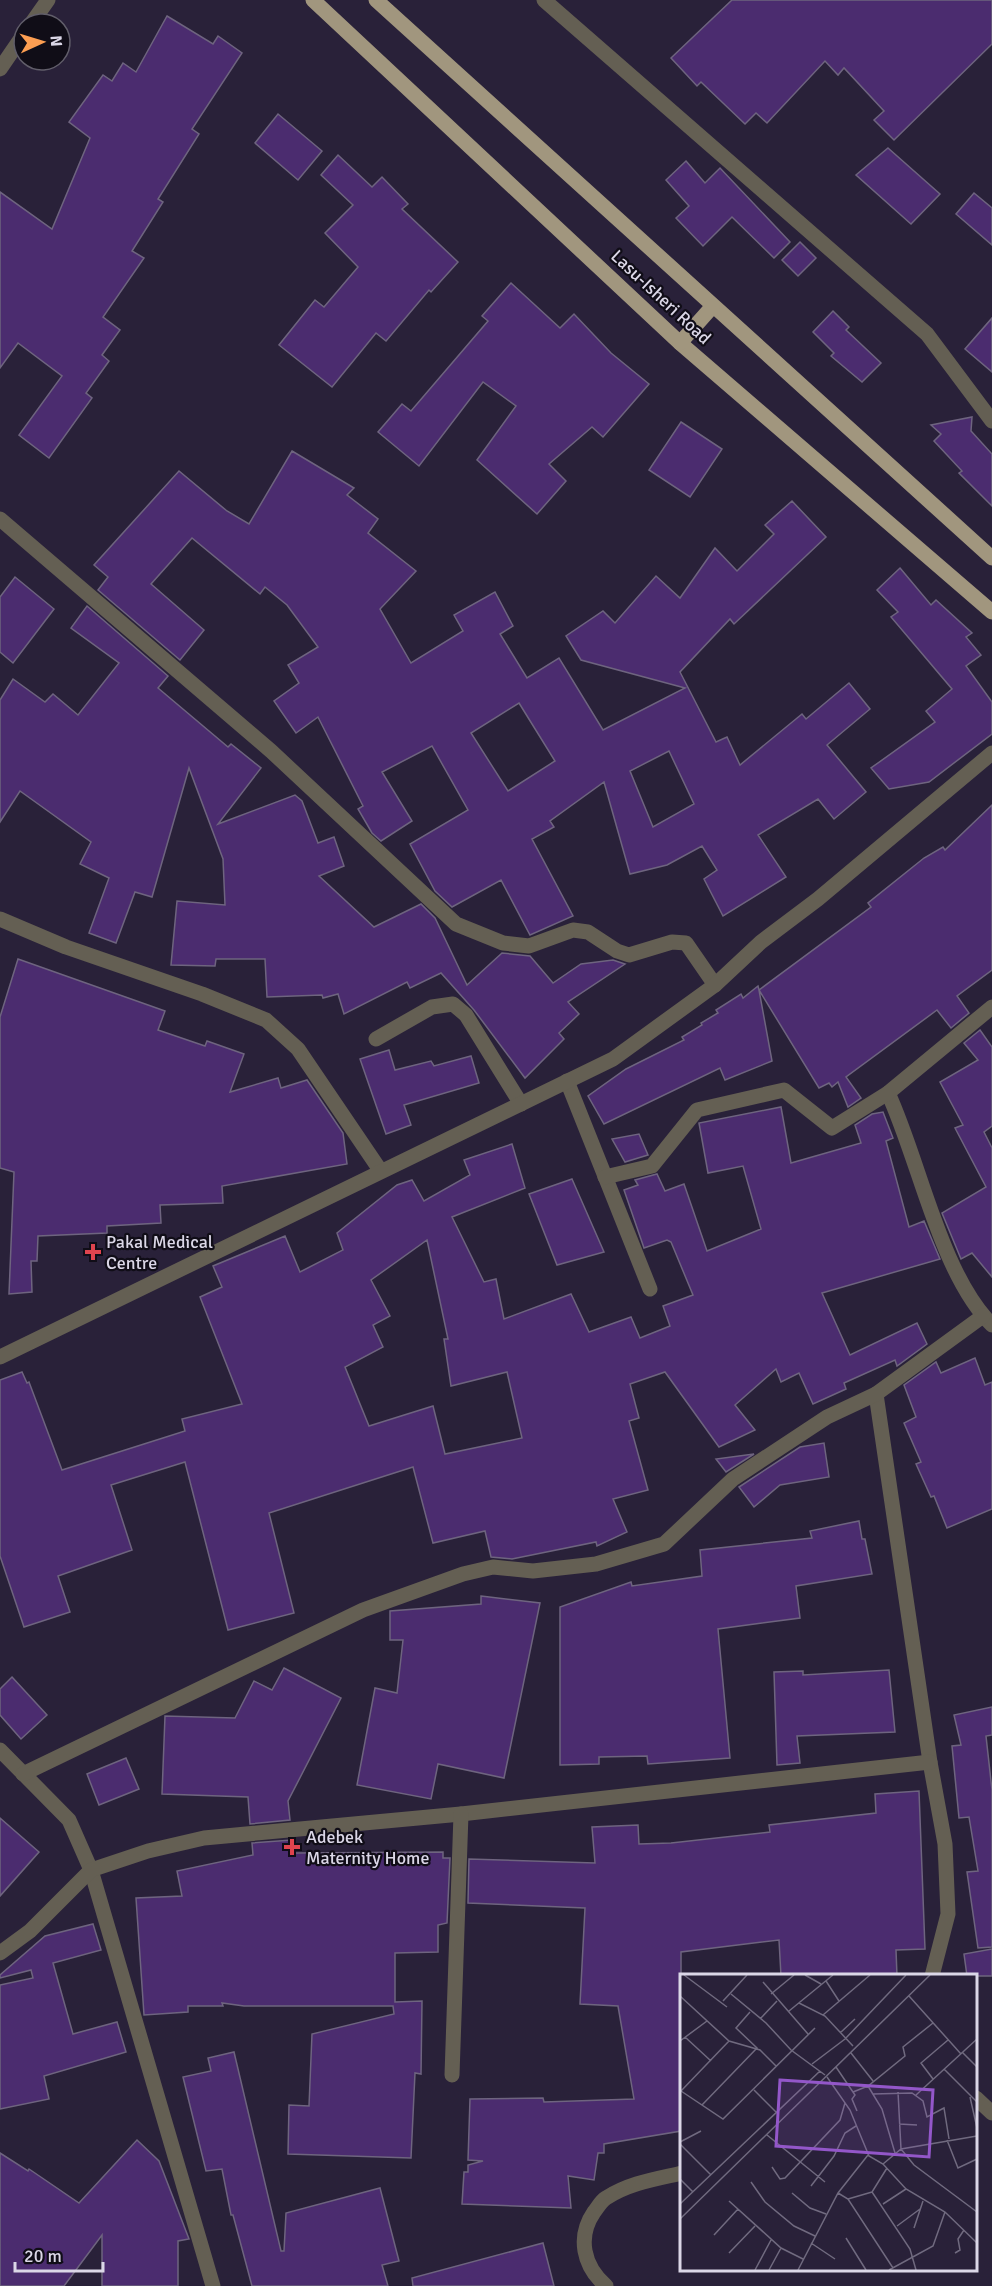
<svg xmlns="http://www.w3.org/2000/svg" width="992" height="2286" font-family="Signika,sans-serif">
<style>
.building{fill:#4b2c6f;stroke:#6e647f;stroke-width:1.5;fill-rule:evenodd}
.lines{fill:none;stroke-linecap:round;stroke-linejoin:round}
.lane{stroke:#645f53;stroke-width:15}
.street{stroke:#645f53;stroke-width:15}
.primary{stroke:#a1967e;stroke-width:15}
.health-dot{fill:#e0444e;stroke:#100d17;stroke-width:2}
.labels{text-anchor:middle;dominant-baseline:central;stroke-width:4.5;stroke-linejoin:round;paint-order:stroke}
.street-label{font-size:18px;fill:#dbd7e7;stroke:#100d17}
.poi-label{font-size:18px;fill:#dbd7e7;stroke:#100d17;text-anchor:start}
.inset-road{fill:none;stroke:#706a7f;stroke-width:1.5}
.view{fill:#9357c9;fill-opacity:0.15;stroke:#9357c9;stroke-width:3}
.inset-edge{fill:none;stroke:#dbd7e7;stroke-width:3}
</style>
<rect width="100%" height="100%" fill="#292139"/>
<g class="building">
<path d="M 732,0 L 992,0 L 992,44 L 894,140 L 874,120 L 884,111 L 844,68 L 838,75 L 825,61 L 767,123 L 756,113 L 745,124 L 701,82 L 697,86 L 671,58 Z"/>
<path d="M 167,16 L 213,44 L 218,36 L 242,53 L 192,129 L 199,134 L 158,199 L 163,202 L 132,251 L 144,258 L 103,317 L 120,330 L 102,355 L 109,361 L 86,393 L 92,398 L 49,458 L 19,435 L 62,376 L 18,343 L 0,368 L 0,192 L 52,229 L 90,138 L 69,122 L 103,75 L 112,81 L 123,63 L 136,72 Z"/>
<path d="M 278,114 L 322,151 L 298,180 L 255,143 Z"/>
<path d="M 888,148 L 940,194 L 911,224 L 856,175 Z"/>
<path d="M 338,155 L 372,187 L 382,177 L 408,204 L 402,209 L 458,262 L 431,292 L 429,290 L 386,341 L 376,333 L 332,387 L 279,345 L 315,300 L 324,307 L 358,267 L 325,233 L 353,205 L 321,175 Z"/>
<path d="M 686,161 L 705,183 L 720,168 L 790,242 L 774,258 L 732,217 L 703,246 L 676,218 L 689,206 L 666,180 Z"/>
<path d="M 974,193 L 992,208 L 992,245 L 956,214 Z"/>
<path d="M 800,242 L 816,258 L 798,276 L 782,260 Z"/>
<path d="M 511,283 L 560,328 L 574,314 L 611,353 L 649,384 L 603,437 L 592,427 L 549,464 L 566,481 L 537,514 L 477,460 L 516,406 L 483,382 L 419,466 L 378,432 L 402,404 L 411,411 L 488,321 L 482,316 Z"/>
<path d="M 833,311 L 849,327 L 846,330 L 881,363 L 862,382 L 831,356 L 834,353 L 813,332 Z"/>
<path d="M 992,318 L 992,372 L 965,349 Z"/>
<path d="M 972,417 L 971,431 L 992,454 L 992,506 L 959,473 L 962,471 L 934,441 L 941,434 L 931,425 Z"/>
<path d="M 681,422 L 722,449 L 690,497 L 649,470 Z"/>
<path d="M 292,451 L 354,488 L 347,495 L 378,519 L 368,533 L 416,571 L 380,609 L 411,663 L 463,631 L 454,615 L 495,592 L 513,626 L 500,634 L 527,678 L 559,658 L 603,730 L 685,688 L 581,660 L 566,636 L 603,611 L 615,623 L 656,576 L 680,598 L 715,548 L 737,571 L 774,534 L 765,525 L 792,501 L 826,537 L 734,624 L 730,619 L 680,672 L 716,742 L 727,737 L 740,765 L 802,714 L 806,719 L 849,683 L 870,709 L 827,745 L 866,792 L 834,819 L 818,799 L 758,835 L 786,877 L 723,916 L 704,879 L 717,870 L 702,846 L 667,865 L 630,874 L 604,782 L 550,821 L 554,827 L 532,839 L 573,916 L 530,935 L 501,880 L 452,907 L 435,891 L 410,844 L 468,810 L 432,746 L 382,772 L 412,821 L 381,841 L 372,833 L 358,809 L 363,806 L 318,717 L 296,733 L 274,701 L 299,683 L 288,665 L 318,647 L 287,605 L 265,587 L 260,594 L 192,538 L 151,584 L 204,630 L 180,660 L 98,590 L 108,577 L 94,565 L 179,471 L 227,511 L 249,524 ZM 519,703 L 555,761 L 508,791 L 471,733 ZM 669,751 L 694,804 L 653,827 L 630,771 Z"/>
<path d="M 900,568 L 931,605 L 936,600 L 972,633 L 966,637 L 981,655 L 966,666 L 992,702 L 992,734 L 929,782 L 889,789 L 871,768 L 935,722 L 926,711 L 952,689 L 891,617 L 898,612 L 877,590 Z"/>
<path d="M 15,577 L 54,609 L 13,663 L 0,652 L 0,597 Z"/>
<path d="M 87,606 L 168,676 L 158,688 L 228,747 L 231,744 L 261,768 L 218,824 L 295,795 L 302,801 L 318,843 L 334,837 L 344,866 L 319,876 L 374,927 L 421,904 L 435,918 L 467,985 L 502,953 L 530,956 L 553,983 L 581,964 L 613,960 L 625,964 L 568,1002 L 579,1014 L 559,1033 L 564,1039 L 525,1078 L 474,1010 L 441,973 L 410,988 L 407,982 L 344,1014 L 338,994 L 323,998 L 322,995 L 267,997 L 265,959 L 216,959 L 215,966 L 171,965 L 177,901 L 225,905 L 223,859 L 189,768 L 152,897 L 135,892 L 116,943 L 89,933 L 109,878 L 80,864 L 91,842 L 20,791 L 0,822 L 0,700 L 13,679 L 45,702 L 53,694 L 78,715 L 119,663 L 71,628 Z"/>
<path d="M 992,805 L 992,970 L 957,996 L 969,1013 L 951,1028 L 937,1010 L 846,1077 L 861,1098 L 848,1107 L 838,1082 L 832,1087 L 829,1083 L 819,1088 L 759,990 L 772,1061 L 725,1080 L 720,1068 L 604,1124 L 588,1096 L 626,1069 L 684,1040 L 682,1037 L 702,1025 L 701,1023 L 718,1013 L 716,1010 L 741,994 L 743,998 L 758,986 L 759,990 L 871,907 L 868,903 L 924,858 L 943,847 L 945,850 Z"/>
<path d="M 18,959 L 165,1011 L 158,1030 L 205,1046 L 207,1041 L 244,1054 L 230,1092 L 278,1078 L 281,1088 L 307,1080 L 343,1133 L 347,1164 L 222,1186 L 223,1203 L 160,1205 L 161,1223 L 107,1226 L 107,1233 L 38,1236 L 37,1261 L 31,1261 L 32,1292 L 9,1294 L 14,1172 L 0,1168 L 0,1017 Z"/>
<path d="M 980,1030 L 992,1047 L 992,1126 L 984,1132 L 992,1148 L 992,1277 L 972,1253 L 961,1259 L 942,1213 L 986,1187 L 955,1128 L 963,1125 L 940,1082 L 978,1060 L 964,1043 Z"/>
<path d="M 389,1050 L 395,1070 L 431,1061 L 434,1066 L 471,1056 L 479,1083 L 404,1105 L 411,1125 L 386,1134 L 360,1059 Z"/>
<path d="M 781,1107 L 791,1163 L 861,1143 L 855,1125 L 872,1114 L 883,1112 L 893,1138 L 886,1141 L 909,1227 L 924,1221 L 940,1259 L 822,1293 L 850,1355 L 917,1323 L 927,1344 L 897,1366 L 895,1360 L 844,1383 L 846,1389 L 813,1404 L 799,1373 L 781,1382 L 776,1369 L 735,1405 L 755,1430 L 719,1447 L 665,1372 L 630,1384 L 639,1418 L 629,1421 L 648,1490 L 613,1499 L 627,1532 L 597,1546 L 596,1542 L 512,1559 L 491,1557 L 485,1531 L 433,1543 L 413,1467 L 269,1513 L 294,1613 L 228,1630 L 185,1462 L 111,1485 L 132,1550 L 58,1576 L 70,1612 L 24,1627 L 0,1556 L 0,1380 L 22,1372 L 27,1383 L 29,1382 L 62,1470 L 185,1431 L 182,1419 L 242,1404 L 200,1297 L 222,1287 L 213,1266 L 285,1236 L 300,1272 L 343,1250 L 337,1233 L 397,1185 L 412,1180 L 424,1201 L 470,1175 L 464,1160 L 512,1144 L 525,1188 L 452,1217 L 484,1282 L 496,1279 L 504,1319 L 571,1294 L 589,1332 L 631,1317 L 640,1338 L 670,1326 L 663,1306 L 693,1295 L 671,1242 L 667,1240 L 644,1248 L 624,1190 L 638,1185 L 635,1180 L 657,1174 L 665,1191 L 684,1184 L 707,1251 L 761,1229 L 743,1166 L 708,1173 L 699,1123 ZM 427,1240 L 448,1339 L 444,1339 L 451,1386 L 507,1372 L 522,1438 L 445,1454 L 433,1406 L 369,1426 L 345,1367 L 383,1347 L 373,1325 L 390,1316 L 371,1280 Z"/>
<path d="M 639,1134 L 648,1155 L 625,1162 L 612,1139 Z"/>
<path d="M 572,1179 L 604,1252 L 557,1265 L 529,1194 Z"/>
<path d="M 975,1358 L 985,1385 L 992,1382 L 992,1509 L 947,1528 L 934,1496 L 931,1497 L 916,1464 L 921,1462 L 904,1423 L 916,1417 L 904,1385 L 936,1362 L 941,1373 Z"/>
<path d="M 824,1443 L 829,1477 L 780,1485 L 754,1507 L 739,1487 L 800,1447 Z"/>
<path d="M 754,1454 L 726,1472 L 716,1459 Z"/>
<path d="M 859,1521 L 862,1539 L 865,1539 L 872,1574 L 796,1586 L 800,1618 L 718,1629 L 730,1758 L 648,1764 L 647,1756 L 599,1757 L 599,1764 L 560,1765 L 560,1607 L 631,1582 L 632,1586 L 702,1576 L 700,1550 L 812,1538 L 810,1531 Z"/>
<path d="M 481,1596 L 540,1603 L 504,1778 L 438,1764 L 431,1799 L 357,1785 L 375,1688 L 397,1693 L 403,1640 L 390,1640 L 390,1611 L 481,1604 Z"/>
<path d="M 284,1668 L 341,1698 L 288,1801 L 290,1820 L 250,1824 L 248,1797 L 162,1794 L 165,1716 L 235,1718 L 254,1681 L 272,1690 Z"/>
<path d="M 889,1670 L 895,1732 L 797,1736 L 800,1763 L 777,1765 L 774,1672 L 803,1671 L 803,1675 Z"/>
<path d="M 12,1677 L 47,1715 L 21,1739 L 0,1715 L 0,1689 Z"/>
<path d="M 992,1707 L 992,1735 L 986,1736 L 992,1790 L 992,1947 L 978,1948 L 967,1872 L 978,1871 L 969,1817 L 959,1818 L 952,1746 L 961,1745 L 954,1715 Z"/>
<path d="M 126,1758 L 139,1789 L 99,1805 L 87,1774 Z"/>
<path d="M 919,1791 L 925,1949 L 896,1950 L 897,1976 L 781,1976 L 779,1940 L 681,1952 L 681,2131 L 604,2144 L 604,2153 L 598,2153 L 594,2180 L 568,2176 L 571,2208 L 462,2204 L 464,2172 L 468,2172 L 468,2165 L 483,2161 L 468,2160 L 470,2099 L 543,2098 L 544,2102 L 634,2099 L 618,2006 L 580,2004 L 585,1908 L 468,1903 L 469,1859 L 595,1863 L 592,1827 L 638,1825 L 639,1844 L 671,1843 L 770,1832 L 769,1825 L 876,1813 L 875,1794 Z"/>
<path d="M 0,1818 L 39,1852 L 0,1896 Z"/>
<path d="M 292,1840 L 293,1853 L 443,1852 L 443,1858 L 450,1858 L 447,1923 L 438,1925 L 438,1952 L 395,1953 L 395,2002 L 422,2001 L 421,2074 L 415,2073 L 411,2158 L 288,2154 L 289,2105 L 309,2106 L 312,2034 L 394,2014 L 393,2006 L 244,2006 L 222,2003 L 223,2006 L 188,2006 L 188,2012 L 144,2015 L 136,1898 L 182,1896 L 177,1871 L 253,1855 L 252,1843 Z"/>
<path d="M 93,1924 L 101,1950 L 53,1963 L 73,2034 L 117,2022 L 126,2052 L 44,2076 L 49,2099 L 0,2109 L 0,1985 L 33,1978 L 31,1970 L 0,1978 L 0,1975 L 45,1936 Z"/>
<path d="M 992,1949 L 992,1976 L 967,1976 L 964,1954 Z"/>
<path d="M 234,2052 L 281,2251 L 284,2251 L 286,2213 L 380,2188 L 399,2261 L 382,2265 L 388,2286 L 252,2286 L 233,2215 L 231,2215 L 222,2169 L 206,2171 L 183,2077 L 211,2071 L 208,2058 Z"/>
<path d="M 137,2140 L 159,2161 L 189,2239 L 178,2241 L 178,2286 L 102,2286 L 102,2235 L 64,2286 L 0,2286 L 0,2153 L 28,2171 L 29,2169 L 79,2203 Z"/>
<path d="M 543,2243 L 554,2286 L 413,2286 L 412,2278 Z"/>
</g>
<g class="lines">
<path class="lane" d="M 376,1039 L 432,1007 L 453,1004 L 466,1015 L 521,1104"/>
<g class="street">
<path d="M 544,0 L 927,334 L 992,421"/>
<path d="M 31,24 L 48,0"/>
<path d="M 0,69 L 24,34"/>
<path d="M 0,519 L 271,751 L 456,924 L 503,943 L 529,946 L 573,930 L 588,932 L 617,951 L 629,955 L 672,942 L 686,943 L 715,985"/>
<path d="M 0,919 L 66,947 L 202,994 L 266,1020 L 298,1049 L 380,1170"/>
<path d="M 567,1081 L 650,1289"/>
<path d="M 888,1093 C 920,1162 940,1273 992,1325"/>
<path d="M 605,1177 L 652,1166 L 697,1110 L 784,1090 L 832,1128 L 888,1093 L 992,1007"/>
<path d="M 0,1357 L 613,1059 L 715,985 L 761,942 L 818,899 L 992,753"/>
<path d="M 876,1394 L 930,1762 L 945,1844 L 948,1914 L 932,1976"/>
<path d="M 0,1750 L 69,1820 L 91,1870 L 213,2286"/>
<path d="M 23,1774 L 363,1610 L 463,1574 L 493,1567 L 533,1571 L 596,1564 L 664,1544 L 733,1479 L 827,1417 L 876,1394 L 983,1316"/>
<path d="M 0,1953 L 30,1931 L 91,1870 L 148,1851 L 204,1838 L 461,1814 L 930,1762"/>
<path d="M 452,2075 L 461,1814"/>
<path d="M 976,2098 L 992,2113"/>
<path d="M 606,2286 C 583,2266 577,2237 594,2212 C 598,2207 601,2201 606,2198 C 629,2183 656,2179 682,2173"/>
</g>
<g class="primary">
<path d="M 313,0 L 680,343 L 992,612"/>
<path d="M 376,0 L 992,558"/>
<path d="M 680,343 L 712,307"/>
</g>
</g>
<g class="health-dot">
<path d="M90 1243h6v6h6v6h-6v6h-6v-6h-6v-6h6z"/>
<path d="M289 1838h6v6h6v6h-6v6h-6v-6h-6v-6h6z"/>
</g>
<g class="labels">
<g class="street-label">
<text transform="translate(661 297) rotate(43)">Lasu-Isheri Road</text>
</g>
<g class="poi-label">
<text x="106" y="1242">Pakal Medical<tspan x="106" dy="21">Centre</tspan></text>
<text x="306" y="1837">Adebek<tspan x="306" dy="21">Maternity Home</tspan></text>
</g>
</g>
<g transform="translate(680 1974)">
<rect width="297" height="297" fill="#292139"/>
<path class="inset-road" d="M 4,1 L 47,33M 125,1 L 141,10M 146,7 L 159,27M 83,8 L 128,60M 51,20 L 86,49 L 111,76 L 145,101M 91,20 L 114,1M 0,22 L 49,67 L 80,76 L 96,92M 229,22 L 281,80M 43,27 L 67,1M 119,29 L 145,42 L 173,72M 109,37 L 153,1M 143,41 L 190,1M 80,45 L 97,27M 160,59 L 175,45M 5,63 L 31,87M 0,67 L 27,47M 282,78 L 297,93M 171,79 L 193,107M 132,90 L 165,65 L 226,1M 156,93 L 175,121 L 172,125 L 177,137M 264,95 L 297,128M 147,103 L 170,136 L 189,182 L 203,190 L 226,215 L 265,238 L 297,269M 253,105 L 241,89 L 268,66M 188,112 L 202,135 L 215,179M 74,116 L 96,138M 1,117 L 43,145 L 135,54M 1,117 L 49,67M 173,118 L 188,112 L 225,82 L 223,73 L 253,49M 218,118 L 221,175 L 234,191 L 297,238M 193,120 L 232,119 L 243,127 L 247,143 L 264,134 L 269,165M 236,121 L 297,65M 290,123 L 297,154M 22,131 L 77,74 L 56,54 L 70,38M 219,150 L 237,151M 87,161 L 145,208M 267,166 L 278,194 L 297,185M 0,168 L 21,157M 0,170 L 31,201M 203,190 L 221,175 L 297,162M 92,193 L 100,205 L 105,204 L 160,146 L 165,129M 207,194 L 192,218 L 230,275 L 236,296M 0,205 L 13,218M 71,208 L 85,228 L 114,252 L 135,262M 131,212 L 154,182 L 165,159 L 176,152M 112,219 L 130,234 L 146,240M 158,219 L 168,225 L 213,294M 168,225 L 192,218M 49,227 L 101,274 L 123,285M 0,230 L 140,97M 203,230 L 226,215M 0,245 L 250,1M 217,252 L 240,235M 234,254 L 243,227M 34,261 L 58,235M 166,264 L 186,296M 131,269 L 155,285M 49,279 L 75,252M 275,279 L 280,276 L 278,265 L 284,256M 75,296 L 91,266M 89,296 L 101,274M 118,296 L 158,219 L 188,181M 209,296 L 253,272 L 265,238"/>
<path class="view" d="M 100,106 L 253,116 L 249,183 L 96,172 Z"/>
<rect width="297" height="297" class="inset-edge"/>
</g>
<g transform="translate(42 42) rotate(86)"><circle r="28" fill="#100d17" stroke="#615e6a" stroke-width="1.5"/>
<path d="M0-4.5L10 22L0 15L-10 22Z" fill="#fc9e52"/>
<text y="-9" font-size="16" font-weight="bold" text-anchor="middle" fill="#dbd7e7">N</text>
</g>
<path d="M15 2262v9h88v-9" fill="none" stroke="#dbd7e7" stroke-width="3"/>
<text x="24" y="2262" font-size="18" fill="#dbd7e7" stroke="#100d17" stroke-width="4.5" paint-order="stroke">20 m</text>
</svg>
